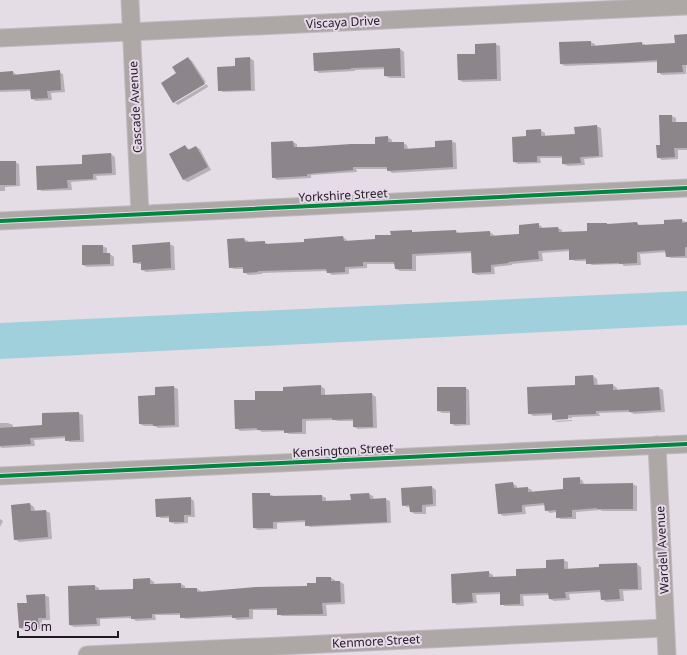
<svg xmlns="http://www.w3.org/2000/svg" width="687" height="655" font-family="'Noto Sans',sans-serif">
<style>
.water{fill:#a0d0dc}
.shadow{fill:#0003}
.building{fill:#8c8589}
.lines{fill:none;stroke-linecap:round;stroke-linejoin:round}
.minor-casing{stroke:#c0bbc2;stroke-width:19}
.minor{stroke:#ada7a6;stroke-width:17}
.cycleway-casing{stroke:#e7d9ea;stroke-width:6}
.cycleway{stroke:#00873e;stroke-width:4}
.labels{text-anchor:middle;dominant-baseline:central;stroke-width:4;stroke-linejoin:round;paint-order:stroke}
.street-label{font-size:12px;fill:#201b21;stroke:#e7d9ea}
</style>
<rect width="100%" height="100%" fill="#e4dde6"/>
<path class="water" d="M 687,291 L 687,325 L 0,359 L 0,323 Z"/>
<g class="shadow">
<path d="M 687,35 L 686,74 L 662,75 L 658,72 L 658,62 L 565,66 L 561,64 L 590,42 L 595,44 L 595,47 L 642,43 L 647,46 L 676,44 Z"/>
<path d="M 495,44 L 500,46 L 501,81 L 463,82 L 459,80 L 476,55 Z"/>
<path d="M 400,49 L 404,52 L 405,78 L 390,78 L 385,76 L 385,69 L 355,70 L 355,71 L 319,73 L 315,70 Z"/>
<path d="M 188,58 L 192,61 L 206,82 L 175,101 L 175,103 L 162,83 L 178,73 Z"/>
<path d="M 250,58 L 254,61 L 255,91 L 223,92 L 219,90 L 236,67 Z"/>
<path d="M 13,72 L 17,75 L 59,72 L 63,74 L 65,92 L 51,93 L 52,100 L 36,101 L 32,99 L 31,91 L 0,92 L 0,73 Z"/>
<path d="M 207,84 L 208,87 L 178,105 L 175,103 Z"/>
<path d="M 672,116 L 676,118 L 676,123 L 687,123 L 687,150 L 678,150 L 678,159 L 662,160 L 658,157 Z"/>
<path d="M 596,126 L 601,128 L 603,157 L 584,159 L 585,165 L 568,166 L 563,164 L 563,158 L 540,158 L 541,163 L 518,164 L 514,162 L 527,137 L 540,130 L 545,133 L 545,137 L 576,135 Z"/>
<path d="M 388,137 L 392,140 L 392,143 L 403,143 L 407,145 L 408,150 L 436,148 L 451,141 L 456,143 L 457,169 L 392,173 L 388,170 L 388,169 L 356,169 L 357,172 L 311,175 L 311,178 L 277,180 L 273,177 L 293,142 L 297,144 L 297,148 L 376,145 Z"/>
<path d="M 185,146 L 190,150 L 196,147 L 200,149 L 211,170 L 188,182 L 184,180 L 171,155 Z"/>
<path d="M 111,154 L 115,157 L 116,175 L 96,176 L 97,180 L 71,182 L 72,190 L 42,191 L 38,189 L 84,165 Z"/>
<path d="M 0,162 L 15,162 L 19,164 L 20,186 L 5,187 L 5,191 L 0,191 Z"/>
<path d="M 682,220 L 687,223 L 687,258 L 671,258 L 667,256 L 667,252 L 640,254 L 641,265 L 624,266 L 622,264 L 592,265 L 588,263 L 587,261 L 575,261 L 570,259 L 570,251 L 542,253 L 543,261 L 512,264 L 512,265 L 494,267 L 495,274 L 477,275 L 473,273 L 472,253 L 416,256 L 416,271 L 400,271 L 396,269 L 395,264 L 367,264 L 367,268 L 349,269 L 349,274 L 332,275 L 328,272 L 327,271 L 262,273 L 262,274 L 248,275 L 244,272 L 244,269 L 234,269 L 230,267 L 244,239 L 248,241 L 249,243 L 264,242 L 268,244 L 305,243 L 343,237 L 347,240 L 347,242 L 376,240 L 411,231 L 414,233 L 456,231 L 460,233 L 490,232 L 494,235 L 494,237 L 520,235 L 538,224 L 542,227 L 543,229 L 558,228 L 562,230 L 562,233 L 588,232 L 588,224 L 607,224 L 609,225 L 637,223 L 641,226 L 665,224 Z"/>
<path d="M 169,244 L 174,246 L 175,270 L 146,272 L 142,270 L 142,264 L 138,264 L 134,262 Z"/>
<path d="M 102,246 L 107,248 L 107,254 L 110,254 L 114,257 L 114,266 L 87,267 L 83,265 Z"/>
<path d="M 593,376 L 597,379 L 598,386 L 613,385 L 617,388 L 617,391 L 659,388 L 663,390 L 665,412 L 634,414 L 630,412 L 599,413 L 600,416 L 572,417 L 572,418 L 556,419 L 556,421 L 572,420 L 572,421 L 557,422 L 553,419 L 553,415 L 533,416 L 529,413 Z"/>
<path d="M 321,386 L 325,389 L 325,396 L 372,394 L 376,397 L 377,428 L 358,429 L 354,427 L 354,421 L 338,421 L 334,420 L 306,421 L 306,434 L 289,434 L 285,431 L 262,432 L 259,430 L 240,431 L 236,428 L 256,401 L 284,392 Z"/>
<path d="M 173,387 L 178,389 L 179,427 L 158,428 L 155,426 L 144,426 L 140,424 L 156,396 Z"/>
<path d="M 465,388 L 469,390 L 470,425 L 455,426 L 451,423 L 451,413 L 442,413 L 438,411 Z"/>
<path d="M 78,413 L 83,415 L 84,442 L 70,442 L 66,440 L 66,438 L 34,440 L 35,446 L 2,448 L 0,447 L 0,423 L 8,423 L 13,425 L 13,428 L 43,426 Z"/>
<path d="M 579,478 L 583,481 L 584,485 L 632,484 L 637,486 L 637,511 L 602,511 L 600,510 L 576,512 L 576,519 L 561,519 L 557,517 L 557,512 L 550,513 L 546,510 L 545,505 L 525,507 L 526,514 L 503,516 L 499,513 L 513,484 L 517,486 L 517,489 L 528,488 L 532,490 L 532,492 L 564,490 Z"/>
<path d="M 432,487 L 436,490 L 436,506 L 426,507 L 426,514 L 415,514 L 411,512 L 410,507 L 407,507 L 403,505 Z"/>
<path d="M 269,494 L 274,496 L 322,496 L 326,498 L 326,502 L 352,501 L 369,494 L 373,496 L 374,500 L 385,499 L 390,501 L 391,523 L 310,527 L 306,525 L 306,522 L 277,523 L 277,529 L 258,530 L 254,528 Z"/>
<path d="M 190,498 L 194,501 L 195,517 L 188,517 L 188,523 L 175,524 L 170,522 L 170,518 L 161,518 L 157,516 Z"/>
<path d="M 30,504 L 34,507 L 35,511 L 46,511 L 50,513 L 52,539 L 19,542 L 15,539 L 13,506 Z"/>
<path d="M 0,519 L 3,521 L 0,527 Z"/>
<path d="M 563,560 L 568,562 L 568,570 L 637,564 L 641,567 L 642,590 L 623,591 L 624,601 L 606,602 L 602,599 L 601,592 L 569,594 L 570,600 L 554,601 L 550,599 L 549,595 L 523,596 L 524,606 L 505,606 L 501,604 L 501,594 L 476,595 L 477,603 L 457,605 L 453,602 L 488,572 L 493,575 L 493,578 L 517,577 L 548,569 Z"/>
<path d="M 317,578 L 331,578 L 335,580 L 335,582 L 340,582 L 344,584 L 345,604 L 326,605 L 327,616 L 282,616 L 278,614 L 278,610 L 253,610 L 253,619 L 237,620 L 233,617 L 186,619 L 181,617 L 181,615 L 155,615 L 156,620 L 136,621 L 132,618 L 100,619 L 100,626 L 74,627 L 70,625 L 95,586 L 99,588 L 99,591 L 134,590 L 150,579 L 154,582 L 154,585 L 181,584 L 185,586 L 185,589 L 197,589 L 201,591 L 201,593 L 308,587 L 317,584 Z"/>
<path d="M 44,595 L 49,597 L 50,620 L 42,620 L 42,629 L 24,630 L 20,628 L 28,604 Z"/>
</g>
<g class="building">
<path d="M 687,34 L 687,65 L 682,65 L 683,72 L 657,73 L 657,60 L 629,62 L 560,64 L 559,42 L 591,41 L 591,46 L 642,42 L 642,45 L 675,43 L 674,35 Z"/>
<path d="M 496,43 L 497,79 L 458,80 L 457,54 L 475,54 L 475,44 Z"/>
<path d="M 400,48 L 401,76 L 384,76 L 384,67 L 351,68 L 351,69 L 314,71 L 313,53 Z"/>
<path d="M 188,57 L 205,84 L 173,103 L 161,83 L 176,73 L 172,67 Z"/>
<path d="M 250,57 L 251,90 L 218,91 L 217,67 L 235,66 L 235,58 Z"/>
<path d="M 60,70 L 61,90 L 47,91 L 48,98 L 31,99 L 30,89 L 0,90 L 0,72 L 13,71 L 13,75 Z"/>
<path d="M 659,115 L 672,115 L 672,122 L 687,122 L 687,148 L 674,148 L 675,157 L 657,158 L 656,145 L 660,145 Z"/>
<path d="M 597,125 L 599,156 L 580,157 L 581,163 L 562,164 L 562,156 L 537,156 L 537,162 L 513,162 L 512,137 L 526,136 L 526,130 L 541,129 L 541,136 L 575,134 L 574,127 Z"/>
<path d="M 388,136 L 388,142 L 404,142 L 404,149 L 435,147 L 435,141 L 452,140 L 453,167 L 387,171 L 387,167 L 353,167 L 353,170 L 307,174 L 307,176 L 272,178 L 271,142 L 293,141 L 294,147 L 306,147 L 351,144 L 375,144 L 375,137 Z"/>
<path d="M 185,145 L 188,150 L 196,146 L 208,167 L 183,180 L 169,154 Z"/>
<path d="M 111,153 L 112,173 L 93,174 L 93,179 L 67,180 L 68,188 L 37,190 L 36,166 L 82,164 L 82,155 Z"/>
<rect x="0" y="161" width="16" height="24"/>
<path d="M 682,219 L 682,223 L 687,222 L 687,247 L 685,247 L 685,256 L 666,257 L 665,250 L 637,252 L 637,263 L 619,264 L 619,263 L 586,264 L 586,259 L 569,260 L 569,249 L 538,251 L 539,259 L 508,262 L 509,263 L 491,265 L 491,272 L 472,273 L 471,251 L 412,254 L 412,269 L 395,269 L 394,262 L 363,262 L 363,266 L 345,267 L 345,272 L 327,273 L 326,269 L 258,271 L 258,272 L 243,273 L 243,267 L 229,268 L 227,239 L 244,238 L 245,242 L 265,241 L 265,244 L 304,242 L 304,239 L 343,236 L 344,241 L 375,239 L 375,235 L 391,235 L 390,231 L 412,230 L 412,232 L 456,230 L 456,233 L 490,231 L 490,236 L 519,234 L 519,225 L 539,223 L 539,228 L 558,227 L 559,232 L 587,231 L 587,223 L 607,223 L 607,224 L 637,222 L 638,225 L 664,224 L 664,220 Z"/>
<path d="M 170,242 L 171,268 L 141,270 L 141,262 L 133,263 L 132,245 Z"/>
<path d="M 82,245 L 103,245 L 103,253 L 110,253 L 110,264 L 82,265 Z"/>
<path d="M 593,375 L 594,385 L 613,384 L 613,390 L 659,387 L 661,410 L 629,412 L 629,410 L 596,411 L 596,414 L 568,415 L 568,419 L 552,420 L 552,413 L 528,414 L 527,387 L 575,385 L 575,376 Z"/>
<path d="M 321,385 L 321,395 L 372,393 L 373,427 L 353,427 L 353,419 L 332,420 L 332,418 L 302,419 L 302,432 L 284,433 L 284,430 L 257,430 L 257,428 L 235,429 L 234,400 L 255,400 L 255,391 L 283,391 L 283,387 Z"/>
<path d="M 174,386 L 175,425 L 153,426 L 153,424 L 139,424 L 138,396 L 155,395 L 155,387 Z"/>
<path d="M 437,387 L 466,387 L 466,424 L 450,424 L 450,411 L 437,411 Z"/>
<path d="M 79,412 L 80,440 L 65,441 L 65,436 L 30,438 L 31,444 L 0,446 L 0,428 L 42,425 L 42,413 Z"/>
<path d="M 580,477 L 580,484 L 633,483 L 633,509 L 597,509 L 597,508 L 572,510 L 572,517 L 556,518 L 556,510 L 545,511 L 544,503 L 522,505 L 522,512 L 498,514 L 495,484 L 513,482 L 514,488 L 528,487 L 528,492 L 563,489 L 563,478 Z"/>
<path d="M 432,486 L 433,504 L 422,505 L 422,512 L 410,512 L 409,505 L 402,506 L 401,488 Z"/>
<path d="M 252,493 L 270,493 L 270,496 L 322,495 L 322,501 L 351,500 L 350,494 L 369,493 L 370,499 L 386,498 L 387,522 L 305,526 L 305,520 L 273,522 L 273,528 L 253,528 Z"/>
<path d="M 191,497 L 191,515 L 184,515 L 184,522 L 169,522 L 169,516 L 156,517 L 155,499 Z"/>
<path d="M 30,503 L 31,511 L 46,510 L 48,537 L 14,540 L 11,505 Z"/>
<path d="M 564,559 L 564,569 L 599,567 L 599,564 L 637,563 L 638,589 L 619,589 L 620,599 L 601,600 L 600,590 L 565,592 L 566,598 L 549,599 L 548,593 L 520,594 L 520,604 L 500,605 L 500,592 L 472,593 L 473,602 L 452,603 L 451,574 L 489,571 L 489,577 L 516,576 L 516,569 L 546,568 L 546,560 Z"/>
<path d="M 316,577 L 331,577 L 331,581 L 340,581 L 341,602 L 322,603 L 323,614 L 277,615 L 277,608 L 249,609 L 249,617 L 232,618 L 232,615 L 180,618 L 180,613 L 152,614 L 152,618 L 131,619 L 131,616 L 96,618 L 97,624 L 69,625 L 68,586 L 95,585 L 95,590 L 133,589 L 133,579 L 150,578 L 150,584 L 181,583 L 181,588 L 197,588 L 197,592 L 256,587 L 307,586 L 307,583 L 316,583 Z"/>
<path d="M 45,594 L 46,618 L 38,618 L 39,627 L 19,628 L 17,603 L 27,603 L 26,595 Z"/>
</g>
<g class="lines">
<defs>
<g id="minor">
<path d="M 130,0 L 140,214"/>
<path d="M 0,38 L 687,6"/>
<path d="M 0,221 L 687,188"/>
<path d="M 657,445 L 667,655"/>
<path d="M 0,476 L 687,444"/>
<path d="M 87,655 L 665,628"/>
</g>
</defs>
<use href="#minor" class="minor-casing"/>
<use href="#minor" class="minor"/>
<defs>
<g id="cycleway">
<path d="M 0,221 L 687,188"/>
<path d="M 0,476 L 687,444"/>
</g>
</defs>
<use href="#cycleway" class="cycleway-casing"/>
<use href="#cycleway" class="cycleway"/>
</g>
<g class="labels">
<g class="street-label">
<text transform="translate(343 22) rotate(-3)">Viscaya Drive</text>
<text transform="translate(135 107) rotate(-93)">Cascade Avenue</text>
<text transform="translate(343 195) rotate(-3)">Yorkshire Street</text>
<text transform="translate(343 450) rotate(-3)">Kensington Street</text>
<text transform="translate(662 550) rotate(-93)">Wardell Avenue</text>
<text transform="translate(376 641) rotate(-3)">Kenmore Street</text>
</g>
</g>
<path d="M18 631v6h100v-6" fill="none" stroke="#201b21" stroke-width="2"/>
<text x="24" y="631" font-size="12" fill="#201b21" stroke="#e7d9ea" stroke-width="3" paint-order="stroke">50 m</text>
</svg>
